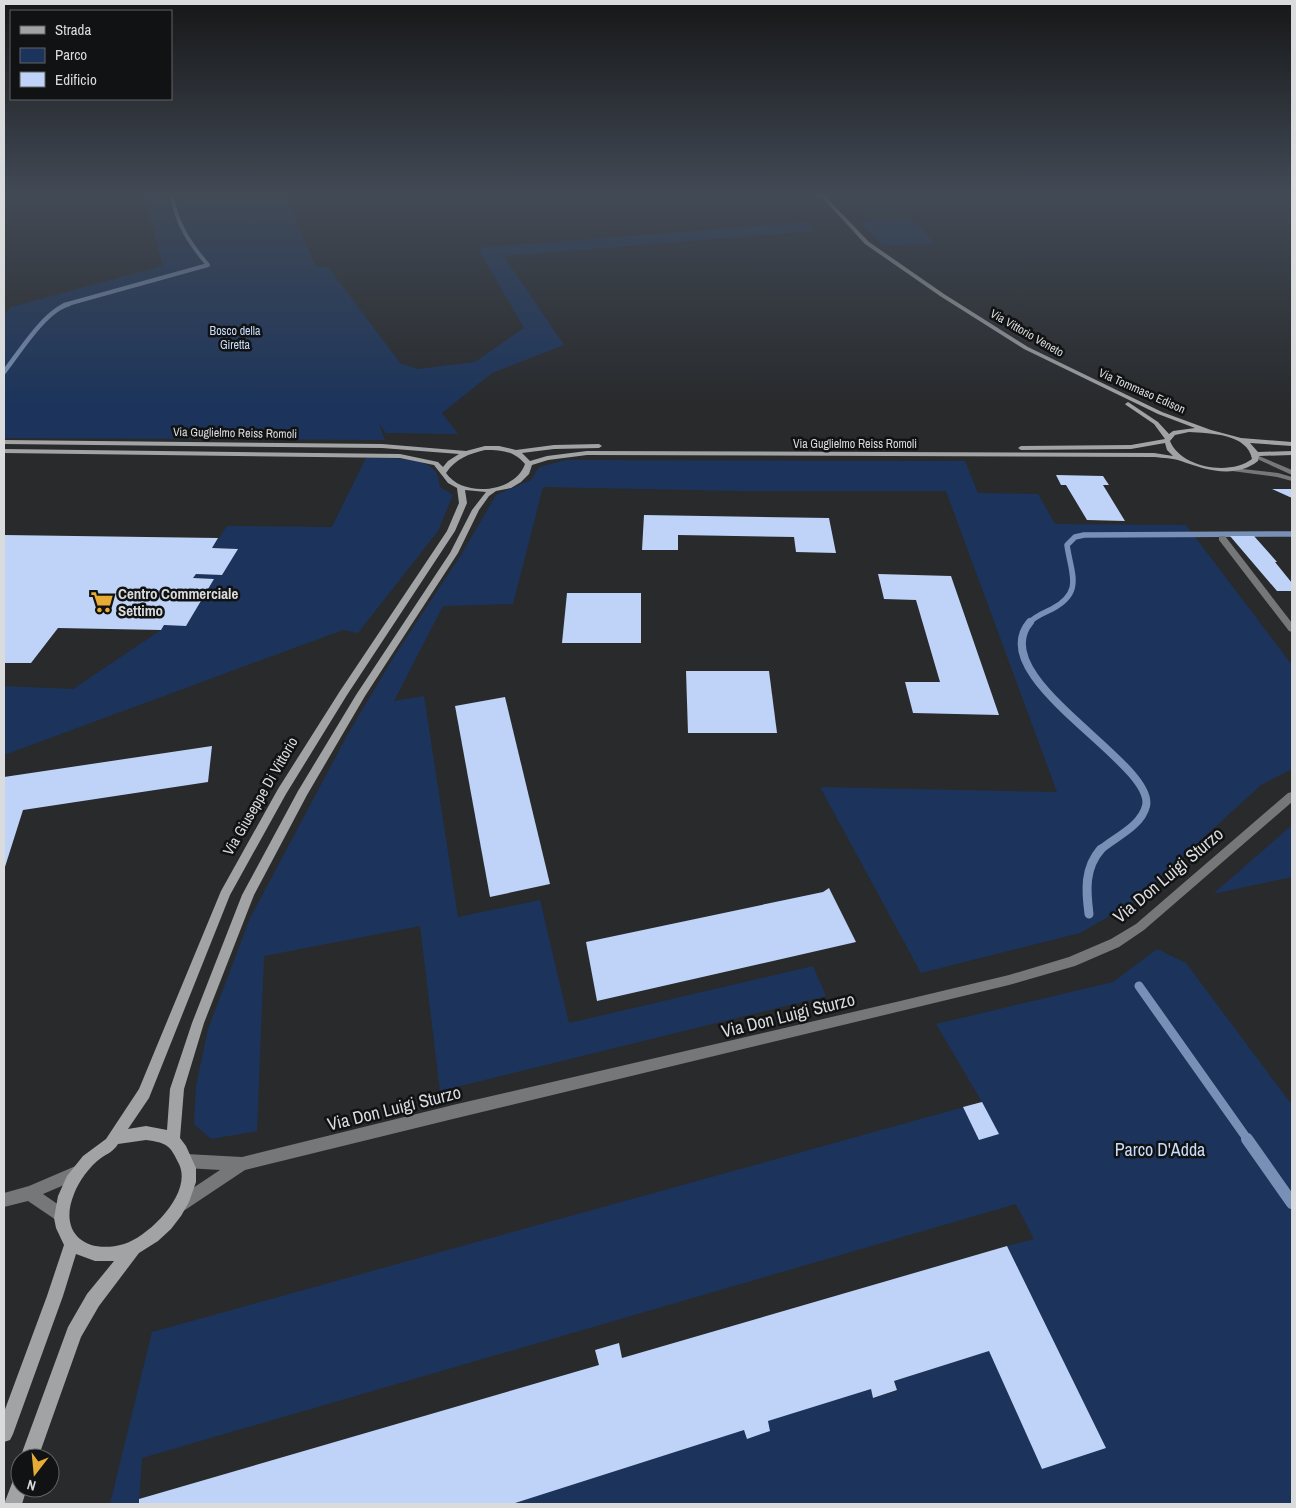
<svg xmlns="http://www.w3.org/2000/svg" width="1296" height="1508" font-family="'Archivo Narrow',sans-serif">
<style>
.green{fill:#1c345b}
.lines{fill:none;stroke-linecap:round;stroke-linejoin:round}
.stream-far5{stroke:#7990b6;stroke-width:4}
.stream-far4{stroke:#7990b6;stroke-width:4.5}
.stream-far3{stroke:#7990b6;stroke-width:5.5}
.stream-far2{stroke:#7990b6;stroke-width:8}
.stream-far1{stroke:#7990b6;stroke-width:9}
.stream{stroke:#7990b6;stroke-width:12}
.building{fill:#bed3f7}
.street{fill:#767779;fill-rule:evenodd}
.secondary{fill:#a2a3a5;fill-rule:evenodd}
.labels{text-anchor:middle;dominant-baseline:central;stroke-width:5;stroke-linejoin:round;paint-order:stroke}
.far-park-label{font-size:12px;fill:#c8dcfb;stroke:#111213}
.far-street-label{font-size:12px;fill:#dadbdd;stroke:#111213}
.poi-label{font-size:15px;font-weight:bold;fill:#dadbdd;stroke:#111213;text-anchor:start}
.street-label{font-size:15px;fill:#dadbdd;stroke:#111213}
.near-street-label{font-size:18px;fill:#dadbdd;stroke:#111213}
.near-park-label{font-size:18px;fill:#c8dcfb;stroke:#111213}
</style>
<rect width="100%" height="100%" fill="#282a2c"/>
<g class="green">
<path d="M 144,195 L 286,195 L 315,266 L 329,268 L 400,363 L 417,369 L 475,362 L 524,328 L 478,248 L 808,222 L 815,231 L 504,256 L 564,345 L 492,373 L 442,413 L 458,434 L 386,433 L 379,424 L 385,440 L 4,438 L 4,315 L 11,307 L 163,266 Z"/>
<path d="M 913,220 L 936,244 L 883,246 L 860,222 Z"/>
<path d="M 366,458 C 383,458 424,456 435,471 C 438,475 439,482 440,487 L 453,495 L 438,531 L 358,633 L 343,630 L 4,755 L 4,686 L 73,689 L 161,630 L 164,625 L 186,626 L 214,579 L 193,578 L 196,574 L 222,575 L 237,549 L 212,548 L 227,526 L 332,527 Z"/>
<path d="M 566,460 L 965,461 L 978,493 L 1038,494 L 1055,524 L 1186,525 L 1292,665 L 1292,769 L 1261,785 L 1132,903 L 1080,933 L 921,973 L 820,787 L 1057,792 L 946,491 L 742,491 L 543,487 L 513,604 L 443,606 L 394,701 L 424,696 L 458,917 L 540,900 L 569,1023 L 813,966 L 826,996 L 440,1091 L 420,926 L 264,956 L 257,1131 L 211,1139 L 194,1124 L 196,1086 L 208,1029 L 250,918 L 349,732 L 395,655 L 461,555 L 496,495 L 531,480 L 539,467 Z"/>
<path d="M 1292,825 L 1292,877 L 1213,894 Z"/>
<path d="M 1157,949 L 1186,963 L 1292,1105 L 1292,1504 L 512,1504 L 744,1430 L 747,1439 L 770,1431 L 768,1421 L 871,1389 L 874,1398 L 897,1391 L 894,1381 L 989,1351 L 1042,1469 L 1106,1448 L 1007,1246 L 1034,1239 L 1016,1204 L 142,1458 L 139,1504 L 110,1504 L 152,1332 L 982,1102 L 936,1024 L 1113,982 Z"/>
</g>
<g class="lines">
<path class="stream-far5" d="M 64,305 L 208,265 C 190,244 176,223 172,195"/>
<path class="stream-far4" d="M 4,372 C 19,353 45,310 69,304"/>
<path class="stream-far3" d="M 1029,623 C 1035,616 1044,613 1052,609 C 1084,592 1071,574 1067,545 L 1075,537 L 1084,535 L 1292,534"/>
<path class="stream-far2" d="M 1030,622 C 982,678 1156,763 1146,806 C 1141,827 1113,838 1099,851"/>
<g class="stream-far1">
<path d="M 1089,914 C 1086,891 1084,868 1101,849"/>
<path d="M 1139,986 L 1248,1140"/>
</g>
<path class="stream" d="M 1247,1139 L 1292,1203"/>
</g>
<g class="building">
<path d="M 1056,475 L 1103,476 L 1109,485 L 1103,485 L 1125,521 L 1087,520 L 1066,485 L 1061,485 Z"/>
<path d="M 1272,489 L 1292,489 L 1292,498 Z"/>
<path d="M 644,515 L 829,518 L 836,553 L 796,552 L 794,537 L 678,535 L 678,550 L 642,550 Z"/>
<path d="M 4,535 L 218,538 L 212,548 L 238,549 L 222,575 L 196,574 L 193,578 L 214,579 L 186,626 L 164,625 L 161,630 L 58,628 L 31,663 L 4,663 Z"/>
<path d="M 1230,536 L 1254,536 L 1277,562 L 1275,562 L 1292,583 L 1292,591 L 1277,591 Z"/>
<path d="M 878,574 L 951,576 L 999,715 L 913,713 L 905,682 L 940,682 L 916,600 L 884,599 Z"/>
<path d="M 567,593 L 641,593 L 641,643 L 562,643 Z"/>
<path d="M 686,671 L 769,671 L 777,733 L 688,733 Z"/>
<path d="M 505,697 L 550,884 L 490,897 L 455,706 Z"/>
<path d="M 212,746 L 208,782 L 23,810 L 4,870 L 4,777 Z"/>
<path d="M 829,888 L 856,942 L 597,1001 L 586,942 L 823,892 Z"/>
<path d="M 982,1102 L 999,1134 L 979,1140 L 963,1107 Z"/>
<path d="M 1007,1246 L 1106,1448 L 1042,1469 L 989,1351 L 894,1381 L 897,1390 L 873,1398 L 871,1389 L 768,1421 L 770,1431 L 747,1439 L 744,1430 L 512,1504 L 139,1504 L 139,1499 L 599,1365 L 595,1350 L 619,1343 L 622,1358 Z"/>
</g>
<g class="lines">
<g class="street">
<path d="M 1255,456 L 1259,456 L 1292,470 L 1292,475 L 1255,458 Z"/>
<path d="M 1234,468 L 1278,473 L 1292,477 L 1292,481 L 1277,477 L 1232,471 L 1232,469 Z"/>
<path d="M 1219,536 L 1225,536 L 1292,623 L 1292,632 L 1289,631 L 1219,540 Z"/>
<path d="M 1292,792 L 1292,802 L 1144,930 L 1119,947 L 1075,966 L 1009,985 L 457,1118 L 245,1170 L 185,1210 L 180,1212 L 175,1210 L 173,1205 L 175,1200 L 220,1170 L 186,1168 L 181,1166 L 179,1161 L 181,1156 L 186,1154 L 242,1157 L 457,1104 L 896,1002 L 1009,975 L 1069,957 L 1111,939 L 1136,924 L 1288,793 Z"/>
<path d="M 78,1165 L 83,1167 L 85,1172 L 83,1177 L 43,1194 L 66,1210 L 68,1215 L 66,1220 L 61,1222 L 56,1220 L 28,1201 L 4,1207 L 4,1193 L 29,1186 Z"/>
</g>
<g class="secondary">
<path d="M 820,195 L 824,195 L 869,242 L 944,294 L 1028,347 L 1162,412 L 1211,430 L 1241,438 L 1292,442 L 1292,446 L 1250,443 L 1258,452 L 1292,451 L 1292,455 L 1259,456 L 1258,461 C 1235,479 1206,470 1181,461 C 1173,458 1163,458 1154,457 L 587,455 L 548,460 L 532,465 L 529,474 L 521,482 L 511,488 L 496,491 L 489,496 L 479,510 L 458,553 L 365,696 L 307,795 L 254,895 L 204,1023 L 184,1089 L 180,1138 L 186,1146 L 196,1168 L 196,1182 L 189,1202 L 181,1216 L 171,1229 L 158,1241 L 139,1253 L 99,1306 L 81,1337 L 38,1458 L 20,1458 L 68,1327 L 87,1294 L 114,1261 L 95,1261 L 76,1254 L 63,1296 L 13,1434 L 10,1440 L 4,1442 L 4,1412 L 47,1296 L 64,1245 L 56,1228 L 54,1218 L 58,1196 L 67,1176 L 83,1156 L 106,1139 L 139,1089 L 221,891 L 278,789 L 340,691 L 447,531 L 459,503 L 457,488 L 448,483 L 434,465 L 400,458 L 4,453 L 4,449 L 400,454 L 438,462 L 443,467 L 448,461 L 459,454 L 382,448 L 4,444 L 4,440 L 382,444 L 466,451 L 485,446 L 499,446 L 516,450 L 554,445 L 599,444 L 602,446 L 599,448 L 554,449 L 522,453 L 530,461 L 547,456 L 587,451 L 1154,453 L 1173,456 L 1167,450 L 1165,443 L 1131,449 L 1021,450 L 1018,448 L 1021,446 L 1131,445 L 1165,439 L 1154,424 L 1126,405 L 1125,404 L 1128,402 L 1158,422 L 1169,434 L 1173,431 L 1195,428 L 1158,414 L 1024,349 L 940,296 L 865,244 ZM 1189,432 C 1210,433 1248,434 1252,459 C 1230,476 1181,468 1170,441 L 1175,435 ZM 485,450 C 502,450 514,451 525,464 C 515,493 463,498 446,473 C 456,458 469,454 485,450 ZM 465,490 L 486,492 L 472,510 L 450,553 L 356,695 L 298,791 L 242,895 L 192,1023 L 170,1089 L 167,1130 L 146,1126 L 128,1129 L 149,1098 L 230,895 L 286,794 L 347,695 L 455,531 L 467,503 ZM 146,1140 C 167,1143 170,1145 179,1164 C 193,1193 149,1236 124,1244 C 86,1255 58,1233 74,1194 C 79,1181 89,1167 101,1158 C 107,1154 114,1151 118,1144 Z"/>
<path d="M 20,1475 L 20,1488 L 27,1488 L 22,1504 L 4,1504 L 14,1478 Z"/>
</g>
</g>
<linearGradient id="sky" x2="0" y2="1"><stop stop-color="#161718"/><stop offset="0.48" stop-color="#424a56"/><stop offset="1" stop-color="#424a56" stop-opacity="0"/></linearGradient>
<rect width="1296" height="406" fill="url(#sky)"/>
<defs>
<symbol id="supermarket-bare" viewBox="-9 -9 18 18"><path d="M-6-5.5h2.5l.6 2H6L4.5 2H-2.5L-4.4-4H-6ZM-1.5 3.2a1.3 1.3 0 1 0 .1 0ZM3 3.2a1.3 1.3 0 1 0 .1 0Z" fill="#e7ac36" stroke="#111213" stroke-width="2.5" paint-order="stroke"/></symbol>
</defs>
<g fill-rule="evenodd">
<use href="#supermarket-bare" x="86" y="586" width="32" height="32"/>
</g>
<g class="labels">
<g class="far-park-label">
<text x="235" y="331">Bosco della<tspan x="235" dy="14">Giretta</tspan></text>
</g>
<g class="far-street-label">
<text transform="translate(1027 333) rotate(30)">Via Vittorio Veneto</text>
<text transform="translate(1142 391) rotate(24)">Via Tommaso Edison</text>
<text transform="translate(235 433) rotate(1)">Via Guglielmo Reiss Romoli</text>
<text x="855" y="444">Via Guglielmo Reiss Romoli</text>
</g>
<g class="poi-label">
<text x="118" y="593">Centro Commerciale<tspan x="118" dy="17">Settimo</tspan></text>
</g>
<g class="street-label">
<text transform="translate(260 796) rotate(-60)">Via Giuseppe Di Vittorio</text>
</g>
<g class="near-street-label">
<text transform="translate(1168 875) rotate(-40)">Via Don Luigi Sturzo</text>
<text transform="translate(788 1015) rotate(-14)">Via Don Luigi Sturzo</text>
<text transform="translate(394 1108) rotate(-14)">Via Don Luigi Sturzo</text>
</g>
<g class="near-park-label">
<text x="1160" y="1149">Parco D'Adda</text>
</g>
</g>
<rect width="1296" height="1508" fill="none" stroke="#dadbdd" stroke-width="10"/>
<rect x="10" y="10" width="162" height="90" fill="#111213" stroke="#616264"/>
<rect x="20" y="26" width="25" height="8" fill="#a2a3a5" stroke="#616264"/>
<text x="55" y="35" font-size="15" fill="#dadbdd">Strada</text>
<rect x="20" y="48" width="25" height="15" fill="#1c345b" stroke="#616264"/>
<text x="55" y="60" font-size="15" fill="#dadbdd">Parco</text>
<rect x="20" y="72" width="25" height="15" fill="#bed3f7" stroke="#616264"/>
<text x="55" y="85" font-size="15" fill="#dadbdd">Edificio</text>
<g transform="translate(35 1473) rotate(196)"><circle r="24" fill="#111213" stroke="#616264"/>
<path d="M0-4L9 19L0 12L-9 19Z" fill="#e7ac36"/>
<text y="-8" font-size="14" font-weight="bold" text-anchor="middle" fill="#dadbdd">N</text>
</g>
</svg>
